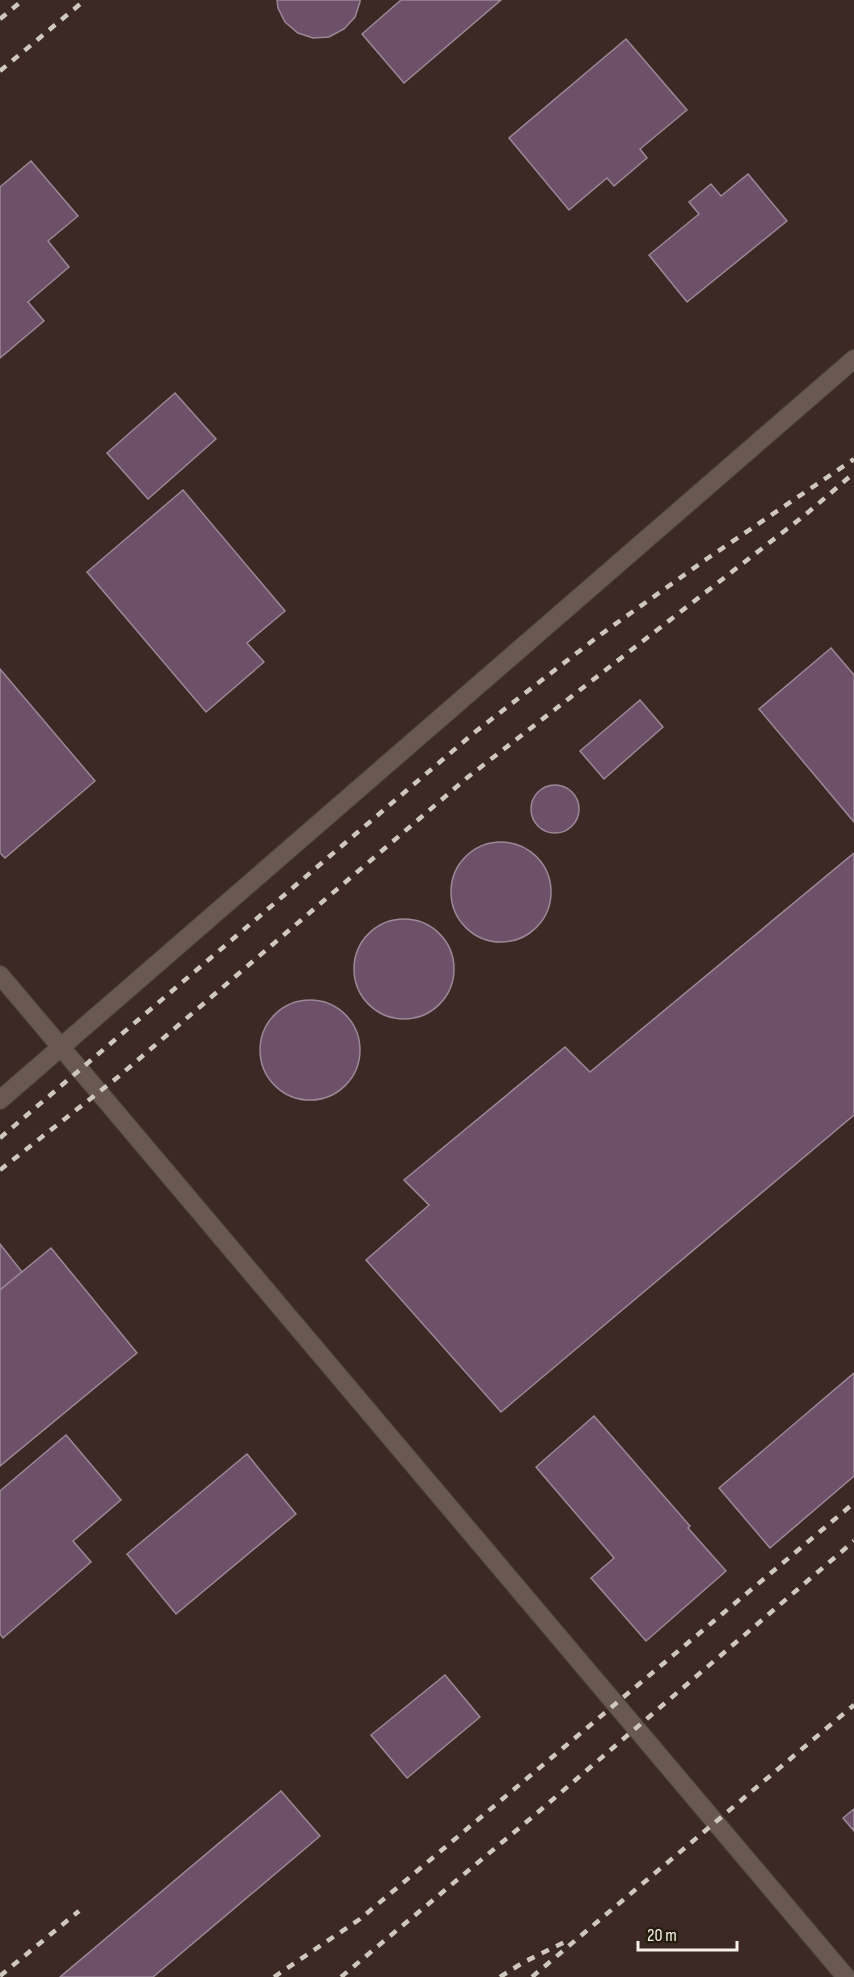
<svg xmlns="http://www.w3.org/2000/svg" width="854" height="1977" font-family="'Sofia Sans Condensed',sans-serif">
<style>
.industrial{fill:#3c2925}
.building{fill:#6f5069;stroke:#9a8896;stroke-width:1.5}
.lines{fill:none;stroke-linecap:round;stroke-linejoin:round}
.street-casing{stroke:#4a4333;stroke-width:20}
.street{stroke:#6a5852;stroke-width:18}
.rail{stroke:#cfc9bd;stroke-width:4.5;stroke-dasharray:8 8;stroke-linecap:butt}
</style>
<rect width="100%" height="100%" fill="#2e2616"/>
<rect class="industrial" x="0" y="0" width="854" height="1977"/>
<g class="building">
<path d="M 277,0 L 360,0 L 360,2 L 355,17 L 344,29 L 329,37 L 313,38 L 298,33 L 285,22 L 278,8 Z"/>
<path d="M 401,0 L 501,0 L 404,83 L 362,34 Z"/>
<path d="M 626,39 L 687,110 L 640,149 L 647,158 L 614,186 L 607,178 L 569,210 L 509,138 Z"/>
<path d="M 31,161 L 78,216 L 48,241 L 69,267 L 28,302 L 44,321 L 0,358 L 0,187 Z"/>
<path d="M 748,174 L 787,221 L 687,302 L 649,255 L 699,214 L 689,202 L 711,184 L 721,196 Z"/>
<path d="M 175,393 L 216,439 L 148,499 L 107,453 Z"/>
<path d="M 183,490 L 285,611 L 247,643 L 264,662 L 206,712 L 87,572 Z"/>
<path d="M 831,648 L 854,675 L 854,822 L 759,709 Z"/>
<path d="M 0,669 L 95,781 L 5,858 L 0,853 Z"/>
<path d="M 640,700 L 663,727 L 604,779 L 580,751 Z"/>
<circle cx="555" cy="809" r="24"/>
<circle cx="501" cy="892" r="50"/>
<path d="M 854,853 L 854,1115 L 501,1412 L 366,1260 L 429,1205 L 404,1180 L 565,1047 L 590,1072 Z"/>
<circle cx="404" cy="969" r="50"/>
<circle cx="310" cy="1050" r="50"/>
<path d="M 0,1244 L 22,1272 L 0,1290 Z"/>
<path d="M 51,1248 L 137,1353 L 0,1466 L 0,1290 Z"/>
<path d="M 854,1373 L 854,1476 L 770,1548 L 719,1488 Z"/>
<path d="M 594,1416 L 690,1526 L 688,1528 L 726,1571 L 646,1641 L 591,1578 L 614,1558 L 536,1467 Z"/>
<path d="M 66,1435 L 121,1500 L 73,1541 L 91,1562 L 3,1638 L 0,1634 L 0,1491 Z"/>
<path d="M 247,1454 L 296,1514 L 176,1614 L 127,1554 Z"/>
<path d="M 445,1675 L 480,1717 L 407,1778 L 371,1735 Z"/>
<path d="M 281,1791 L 320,1836 L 153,1977 L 60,1977 Z"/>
<path d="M 854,1809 L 854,1831 L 843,1818 Z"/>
</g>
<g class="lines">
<defs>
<g id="street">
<path d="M 0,975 L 846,1977"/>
<path d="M 0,1100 L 854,359"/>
</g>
</defs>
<use href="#street" class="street-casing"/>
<use href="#street" class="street"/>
<g class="rail">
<path d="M 0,19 L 23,0"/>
<path d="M 0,71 L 85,0"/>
<path d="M 0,1138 L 475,732 L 600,635 L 708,558 L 854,459"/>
<path d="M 0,1170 L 118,1077 L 468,777 L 805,515 L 854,473"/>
<path d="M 0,1976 L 79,1911"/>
<path d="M 274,1977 L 360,1919 L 854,1503"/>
<path d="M 341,1977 L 530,1819 L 854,1541"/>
<path d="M 500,1977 L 524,1962 L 569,1940"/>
<path d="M 532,1977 L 854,1705"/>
</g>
</g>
<path d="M638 1941v9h99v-9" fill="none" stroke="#f7f2e7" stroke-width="3"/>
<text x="647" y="1941" font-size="18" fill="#f7f2e7" stroke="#241d0d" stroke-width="4.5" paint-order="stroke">20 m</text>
</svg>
